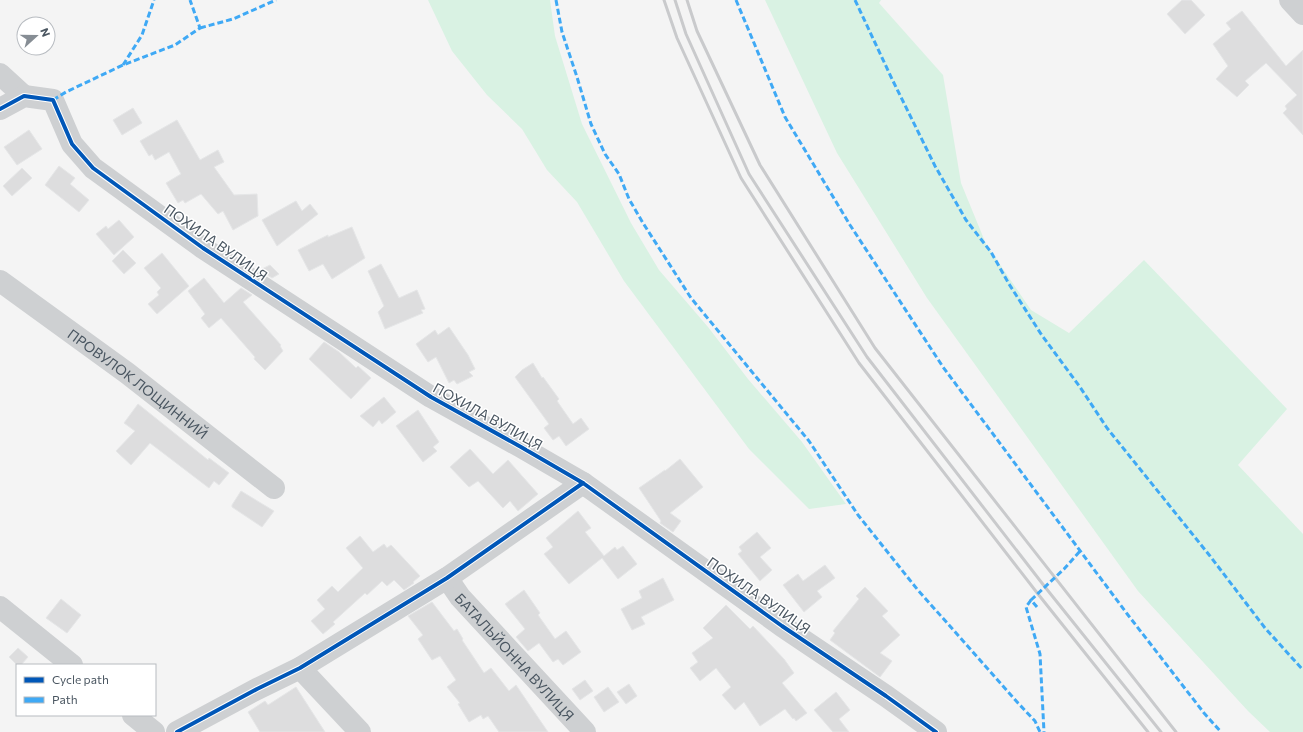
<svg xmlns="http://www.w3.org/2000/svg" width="1303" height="732" font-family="Commissioner,sans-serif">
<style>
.green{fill:#d9f2e3}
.building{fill:#ddddde;stroke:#e5e6e7}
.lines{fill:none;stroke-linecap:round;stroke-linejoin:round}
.minor{stroke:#ced0d2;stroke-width:22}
.rail{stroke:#c9cacc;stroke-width:3}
.quiet{stroke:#3fa9f5;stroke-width:3;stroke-dasharray:6 3;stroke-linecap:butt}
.cycleway-casing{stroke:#fff;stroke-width:6}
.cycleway{stroke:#0057b8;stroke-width:4}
.labels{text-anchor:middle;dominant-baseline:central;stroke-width:3;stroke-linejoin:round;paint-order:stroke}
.street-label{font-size:14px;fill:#4a5661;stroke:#fff}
</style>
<rect width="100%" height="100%" fill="#f4f4f4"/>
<g class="green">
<path d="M 428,0 L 550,0 L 555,36 L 582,124 L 631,223 L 659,270 L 708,327 L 748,379 L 802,442 L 846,504 L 809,509 L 749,449 L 624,281 L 577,202 L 547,170 L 522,129 L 487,95 L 452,51 Z"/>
<path d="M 765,0 L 881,0 L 879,3 L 943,75 L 961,183 L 986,244 L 1031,310 L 1069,333 L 1144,260 L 1287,409 L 1238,465 L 1303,534 L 1303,732 L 1270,732 L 1248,711 L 1138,591 L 927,298 L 837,153 Z"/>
</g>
<g class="building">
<path d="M 1182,0 L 1191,0 L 1205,15 L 1185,34 L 1167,14 Z"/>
<path d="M 1242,11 L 1286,66 L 1303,50 L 1303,135 L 1283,113 L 1287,109 L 1285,106 L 1297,95 L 1266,63 L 1245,81 L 1249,85 L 1237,97 L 1216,79 L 1228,66 L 1213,44 L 1231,29 L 1226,23 Z"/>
<path d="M 133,108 L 142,123 L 122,135 L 113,120 Z"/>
<path d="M 177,120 L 200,160 L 218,150 L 224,162 L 214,167 L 234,195 L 257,194 L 258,216 L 233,230 L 223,211 L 218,214 L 201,194 L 185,203 L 183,200 L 178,203 L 166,183 L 181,174 L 169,152 L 155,160 L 152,154 L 149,156 L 140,141 Z"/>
<path d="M 29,130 L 42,149 L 17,165 L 4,147 Z"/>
<path d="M 59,166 L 75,178 L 70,184 L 89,200 L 79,212 L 45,185 Z"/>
<path d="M 22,168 L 32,178 L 12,196 L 3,186 Z"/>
<path d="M 296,201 L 302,211 L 310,204 L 318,214 L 277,246 L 262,220 Z"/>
<path d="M 119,220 L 134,237 L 114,255 L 96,234 L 106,226 L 108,229 Z"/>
<path d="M 352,227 L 365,258 L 332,279 L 323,264 L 309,271 L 298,250 L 328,235 L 328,237 Z"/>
<path d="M 123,250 L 136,263 L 124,274 L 112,261 Z"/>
<path d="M 162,253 L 189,286 L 157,314 L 148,304 L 159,295 L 157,292 L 161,288 L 144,268 Z"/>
<path d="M 381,264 L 399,298 L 417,290 L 425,309 L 421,310 L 423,313 L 385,329 L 378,312 L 384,306 L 368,271 Z"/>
<path d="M 270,265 L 279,274 L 272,278 L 260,270 Z"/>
<path d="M 204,278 L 224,303 L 241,288 L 252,295 L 243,302 L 281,345 L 280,346 L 283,351 L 265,370 L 254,359 L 255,357 L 221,318 L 209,328 L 201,318 L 205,314 L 188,291 Z"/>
<path d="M 449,327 L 468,355 L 475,369 L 469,372 L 473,376 L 457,384 L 454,380 L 449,383 L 436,357 L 428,362 L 416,344 L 435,330 L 438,335 Z"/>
<path d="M 324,342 L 339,352 L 356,368 L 358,366 L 371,378 L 351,399 L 309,359 Z"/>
<path d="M 533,363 L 542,378 L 543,377 L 559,399 L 557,401 L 573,424 L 581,418 L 589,429 L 566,446 L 559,436 L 553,440 L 544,428 L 549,424 L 515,377 L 522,370 Z"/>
<path d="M 384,397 L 396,412 L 382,424 L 379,420 L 373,427 L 360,416 Z"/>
<path d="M 138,404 L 208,460 L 209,458 L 229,473 L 219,485 L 214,481 L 209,488 L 150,443 L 131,465 L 116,451 L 135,431 L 124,423 Z"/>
<path d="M 418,410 L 439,442 L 433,447 L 437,451 L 423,462 L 396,426 Z"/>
<path d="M 470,449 L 493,474 L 508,460 L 538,494 L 518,511 L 510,501 L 503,508 L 478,481 L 469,487 L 450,467 Z"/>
<path d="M 680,459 L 703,487 L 670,513 L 681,521 L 673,532 L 660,523 L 661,521 L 639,488 L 665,470 L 665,471 Z"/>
<path d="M 241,491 L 274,511 L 262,527 L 232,507 L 232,505 Z"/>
<path d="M 578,511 L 591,528 L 585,532 L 604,556 L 615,547 L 617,550 L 623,546 L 637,564 L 618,579 L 602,558 L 569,584 L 544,554 L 553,547 L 546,538 Z"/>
<path d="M 757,532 L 771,548 L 760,557 L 772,570 L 760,581 L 738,554 L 742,551 L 739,547 Z"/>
<path d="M 360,536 L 373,552 L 384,544 L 387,548 L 391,545 L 420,576 L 413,582 L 414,583 L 404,590 L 394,580 L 387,586 L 382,581 L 367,595 L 365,593 L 333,622 L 335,624 L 323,634 L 311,621 L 325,609 L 317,600 L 332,586 L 338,592 L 363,568 L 346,548 Z"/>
<path d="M 825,565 L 835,578 L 817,591 L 822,597 L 804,612 L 783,585 L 798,574 L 803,581 Z"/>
<path d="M 663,578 L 674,600 L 641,617 L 645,624 L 632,630 L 621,609 L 642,598 L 639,591 Z"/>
<path d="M 865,587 L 888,611 L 882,616 L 900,635 L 880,653 L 892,661 L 880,677 L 830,640 L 835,633 L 833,631 L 859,599 L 856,596 Z"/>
<path d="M 524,590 L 540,613 L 538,615 L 555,639 L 566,631 L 581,652 L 563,665 L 558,659 L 553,662 L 539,643 L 528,651 L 516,637 L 525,629 L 505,604 Z"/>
<path d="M 61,599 L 81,615 L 67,633 L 46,618 Z"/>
<path d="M 432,602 L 454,631 L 457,629 L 463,639 L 462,640 L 484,673 L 491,668 L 509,691 L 516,685 L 548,732 L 499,732 L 488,716 L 483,719 L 481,715 L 469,722 L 458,704 L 460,703 L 447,687 L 456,680 L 440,656 L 432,660 L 418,639 L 423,635 L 408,616 Z"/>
<path d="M 726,605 L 750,629 L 753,626 L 784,659 L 794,673 L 782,683 L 807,713 L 796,721 L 794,718 L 793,719 L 785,709 L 760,726 L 744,702 L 735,710 L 722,695 L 731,687 L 716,668 L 700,681 L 690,668 L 698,662 L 692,653 L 713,638 L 703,628 Z"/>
<path d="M 18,648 L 28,657 L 21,665 L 17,665 L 9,657 Z"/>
<path d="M 585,680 L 593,691 L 580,700 L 572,689 Z"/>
<path d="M 629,684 L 637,696 L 626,704 L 617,692 Z"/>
<path d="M 296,687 L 325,732 L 260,732 L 248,712 L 265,701 L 268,705 Z"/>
<path d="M 608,687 L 619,702 L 604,712 L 594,697 Z"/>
<path d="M 836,692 L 850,710 L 839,719 L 849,732 L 833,732 L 814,710 Z"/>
</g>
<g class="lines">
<g class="minor">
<path d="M 1290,0 L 1303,14"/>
<path d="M 0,74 L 24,96"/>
<path d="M 0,109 L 24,96 L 53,100 L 72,144 L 93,168 L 203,248 L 431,397 L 521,447 L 583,483 L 782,626 L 886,696 L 936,732"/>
<path id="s1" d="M 0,281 L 127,373 L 274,488"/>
<path id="s2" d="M 447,578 L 460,597 L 585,732"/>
<path d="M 0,607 L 72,665"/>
<path d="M 300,668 L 360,732"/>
<path d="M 133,715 L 154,732"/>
<path d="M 177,732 L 257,689 L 300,668 L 447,578 L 583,483"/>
</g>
<g class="rail">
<path d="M 664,0 L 677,38 L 741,178 L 859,363 L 1038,594 L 1148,732"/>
<path d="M 675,0 L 686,34 L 749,174 L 867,357 L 1045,587 L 1161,732"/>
<path d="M 687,0 L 697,31 L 760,165 L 875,348 L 1176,732"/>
</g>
<g class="quiet">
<path d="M 556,0 L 562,32 L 577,77 L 591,124 L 605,154 L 619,174 L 629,199 L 643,223 L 691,298 L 809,441 L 858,515 L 917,589 L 1018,703 L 1035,721 L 1040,732"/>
<path d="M 736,0 L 785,117 L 850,225 L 943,367 L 1128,615 L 1204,713 L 1221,732"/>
<path d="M 855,0 L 892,79 L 935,166 L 966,220 L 991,252 L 1009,284 L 1041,334 L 1080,387 L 1107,428 L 1210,556 L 1265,628 L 1303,670"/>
<path d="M 200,28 L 233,19 L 276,0"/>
<path d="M 123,65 L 142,35 L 154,0"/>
<path d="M 53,100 L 66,92 L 123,65 L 175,45 L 200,28 L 190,0"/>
<path d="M 1031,600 L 1026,607 L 1040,654 L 1044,732"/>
<path d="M 1037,607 L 1031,600 L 1064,569 L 1080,551"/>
</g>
<defs>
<g id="cycleway">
<path d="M 0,109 L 24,96 L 53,100 L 72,144 L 93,168 L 203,248 L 431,397 L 521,447 L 583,483 L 782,626 L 886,696 L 936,732"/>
<path d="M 177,732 L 257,689 L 300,668 L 447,578 L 583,483"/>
</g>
</defs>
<use href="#cycleway" class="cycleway-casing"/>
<use href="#cycleway" class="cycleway"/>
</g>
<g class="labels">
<g class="street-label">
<text transform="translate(216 242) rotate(35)">ПОХИЛА ВУЛИЦЯ</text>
<text stroke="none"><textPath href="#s1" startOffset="172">ПРОВУЛОК ЛОЩИННИЙ</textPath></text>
<text transform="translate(488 416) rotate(29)">ПОХИЛА ВУЛИЦЯ</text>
<text transform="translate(759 595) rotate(35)">ПОХИЛА ВУЛИЦЯ</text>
<text stroke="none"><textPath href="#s2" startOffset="104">БАТАЛЬЙОННА ВУЛИЦЯ</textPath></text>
</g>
</g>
<rect x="16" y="664" width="140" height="52" fill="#ffffff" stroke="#b7bbc0"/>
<rect x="24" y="677" width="20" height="6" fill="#0057b8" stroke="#b7bbc0"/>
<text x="52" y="684" font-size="12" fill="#4a5661">Cycle path</text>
<rect x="24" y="697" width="20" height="6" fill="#3fa9f5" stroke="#b7bbc0"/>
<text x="52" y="704" font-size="12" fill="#4a5661">Path</text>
<g transform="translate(36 36) rotate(69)"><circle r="19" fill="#ffffff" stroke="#b7bbc0"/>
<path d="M0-3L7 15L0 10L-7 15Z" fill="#868d94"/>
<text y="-6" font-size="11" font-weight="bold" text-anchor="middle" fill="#4a5661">N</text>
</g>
</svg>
